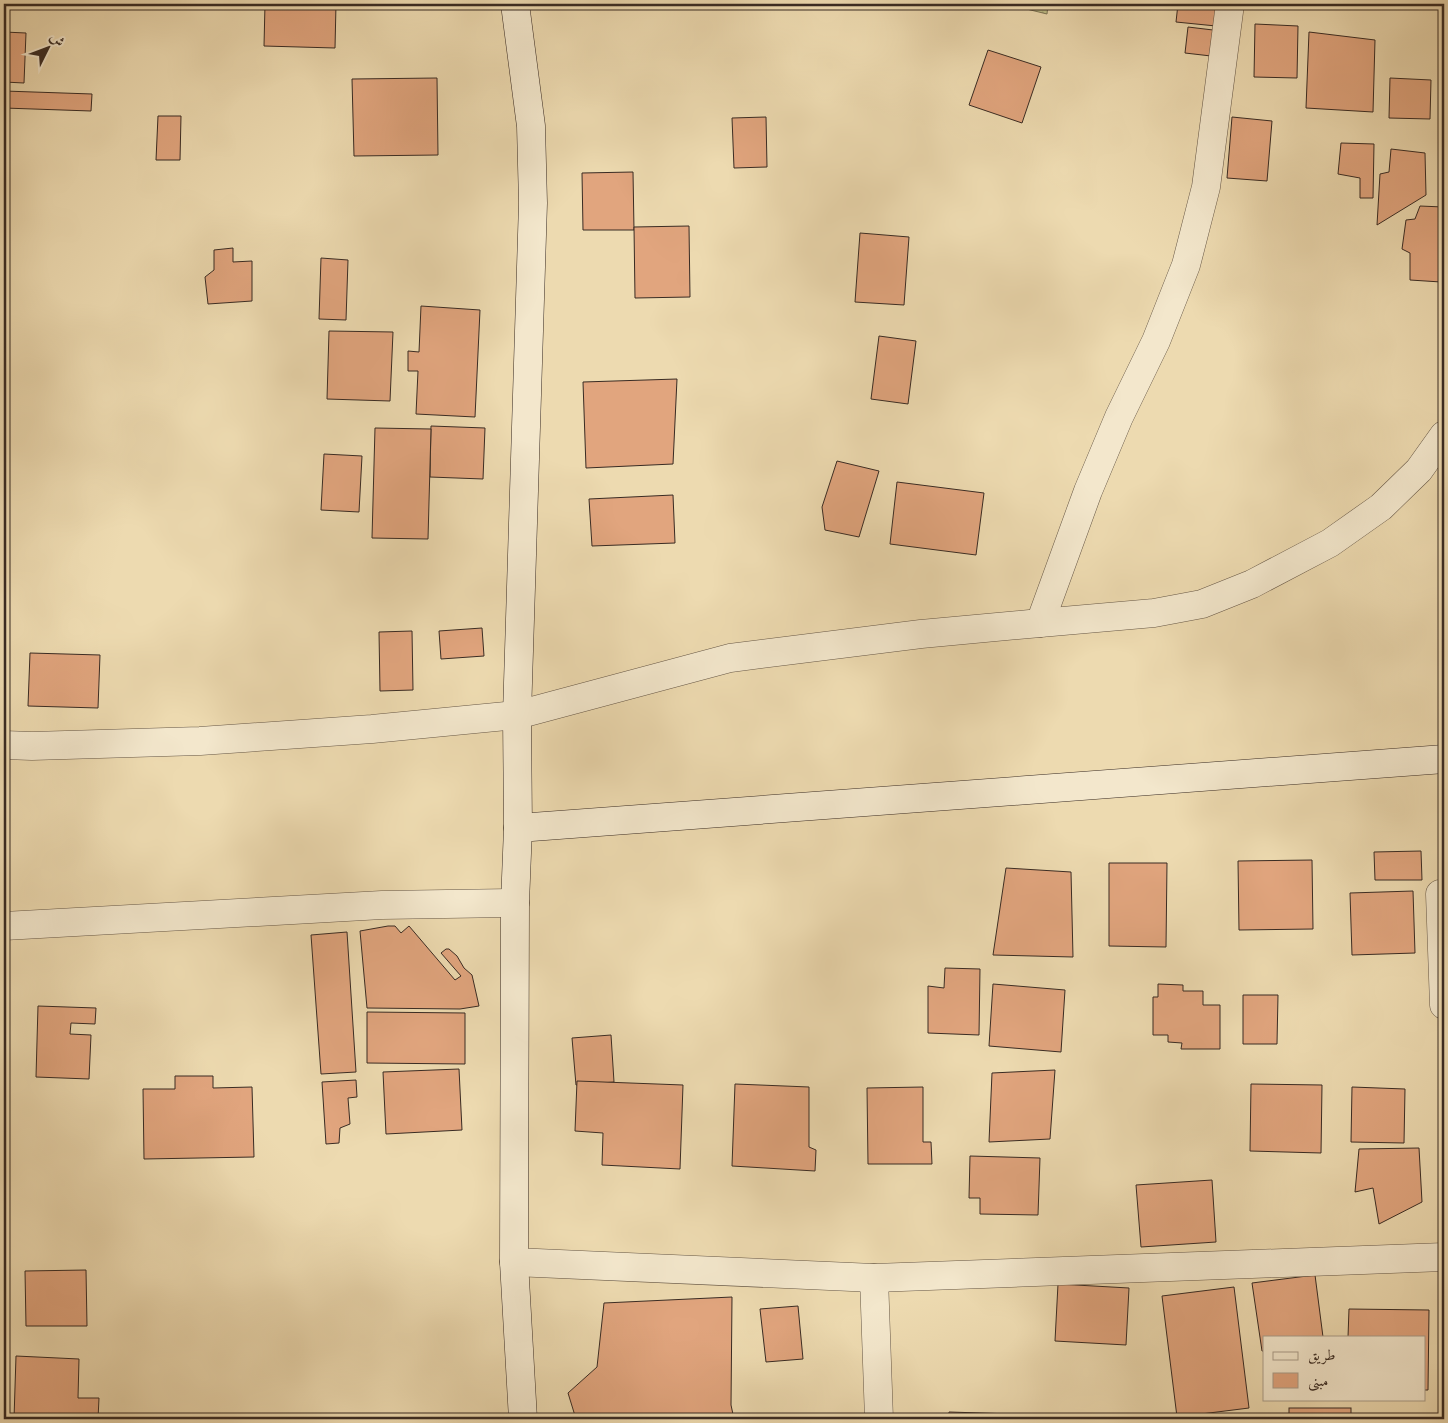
<svg xmlns="http://www.w3.org/2000/svg" width="1448" height="1423" font-family="'Libre Bodoni',Amiri,serif">
<style>
.grass{fill:url(#grass-dots);stroke:#7c7455}
.building{fill:#e1a57e;stroke:#392b23}
.lines{fill:none;stroke-linecap:round;stroke-linejoin:round}
.street-casing{stroke:#665746;stroke-width:29}
.secondary-casing{stroke:#392b23;stroke-width:29}
.street{stroke:#f3e7cc;stroke-width:28}
.secondary{stroke:#f3e7cc;stroke-width:28}
</style>
<defs>
<pattern id="grass-dots" width="8" height="8" patternUnits="userSpaceOnUse" patternTransform="scale(1.25)"><rect width="8" height="8" fill="#bebe87"/><path d="M2 2h.1M6 6h.1" fill="none" stroke="#a4a374" stroke-width="1.8" stroke-linecap="round"/></pattern>
</defs>
<rect width="100%" height="100%" fill="#eddab0"/>
<filter id="stains"><feTurbulence type="fractalNoise" baseFrequency=".004" numOctaves="4"/><feColorMatrix values="0 0 0 0 .2 0 0 0 0 .09 0 0 0 0 .02 0 0 0 .5 -.17"/></filter>
<radialGradient id="worn" r=".72"><stop offset=".6" stop-color="#630" stop-opacity="0"/><stop offset="1" stop-color="#630" stop-opacity=".3"/></radialGradient>
<path class="grass" d="M 1006,4 L 1048,4 L 1047,14 Z"/>
<g class="building">
<path d="M 265,4 L 336,4 L 335,48 L 264,46 Z"/>
<path d="M 1178,4 L 1219,4 L 1216,26 L 1176,22 Z"/>
<path d="M 1255,24 L 1298,26 L 1297,78 L 1254,77 Z"/>
<path d="M 1188,27 L 1213,30 L 1211,56 L 1185,53 Z"/>
<path d="M 4,32 L 26,33 L 24,83 L 4,82 Z"/>
<path d="M 1309,32 L 1375,40 L 1373,112 L 1306,108 Z"/>
<path d="M 988,50 L 1041,67 L 1022,123 L 969,105 Z"/>
<path d="M 437,78 L 438,155 L 354,156 L 352,79 Z"/>
<path d="M 1390,78 L 1431,80 L 1430,119 L 1389,118 Z"/>
<path d="M 4,91 L 92,94 L 91,111 L 4,108 Z"/>
<path d="M 158,116 L 181,116 L 180,160 L 156,160 Z"/>
<path d="M 766,117 L 767,167 L 734,168 L 732,118 Z"/>
<path d="M 1232,117 L 1272,121 L 1267,181 L 1227,178 Z"/>
<path d="M 1341,143 L 1374,144 L 1373,198 L 1360,198 L 1360,178 L 1338,174 Z"/>
<path d="M 1391,149 L 1425,153 L 1426,195 L 1377,225 L 1380,174 L 1389,172 Z"/>
<path d="M 633,172 L 634,230 L 583,230 L 582,173 Z"/>
<path d="M 1420,206 L 1443,207 L 1441,282 L 1410,280 L 1410,253 L 1402,249 L 1406,220 L 1415,219 Z"/>
<path d="M 689,226 L 690,297 L 635,298 L 634,227 Z"/>
<path d="M 860,233 L 909,237 L 904,305 L 855,302 Z"/>
<path d="M 233,248 L 233,262 L 252,261 L 252,301 L 208,304 L 205,277 L 214,270 L 214,250 Z"/>
<path d="M 321,258 L 348,260 L 346,320 L 319,319 Z"/>
<path d="M 421,306 L 480,310 L 475,417 L 416,414 L 418,371 L 408,371 L 408,351 L 419,352 Z"/>
<path d="M 329,331 L 393,332 L 390,401 L 327,399 Z"/>
<path d="M 879,336 L 916,341 L 908,404 L 871,399 Z"/>
<path d="M 677,379 L 673,464 L 586,468 L 583,382 Z"/>
<path d="M 431,426 L 485,428 L 483,479 L 430,477 Z"/>
<path d="M 375,428 L 431,429 L 428,539 L 372,538 Z"/>
<path d="M 324,454 L 362,456 L 359,512 L 321,510 Z"/>
<path d="M 837,461 L 879,471 L 859,537 L 825,530 L 822,507 Z"/>
<path d="M 897,482 L 984,493 L 976,555 L 890,544 Z"/>
<path d="M 673,495 L 675,543 L 592,546 L 589,499 Z"/>
<path d="M 482,628 L 484,656 L 441,659 L 439,631 Z"/>
<path d="M 412,631 L 413,690 L 380,691 L 379,632 Z"/>
<path d="M 30,653 L 100,655 L 98,708 L 28,706 Z"/>
<path d="M 1421,851 L 1422,880 L 1375,880 L 1374,852 Z"/>
<path d="M 1312,860 L 1313,929 L 1239,930 L 1238,861 Z"/>
<path d="M 1109,863 L 1167,863 L 1166,947 L 1109,946 Z"/>
<path d="M 1006,868 L 1071,872 L 1073,957 L 993,955 Z"/>
<path d="M 1413,891 L 1415,953 L 1352,955 L 1350,893 Z"/>
<path d="M 388,926 L 395,926 L 401,933 L 409,926 L 455,980 L 461,976 L 441,953 L 446,949 L 449,949 L 457,956 L 464,968 L 472,975 L 479,1006 L 460,1009 L 367,1008 L 360,931 Z"/>
<path d="M 347,932 L 356,1072 L 321,1074 L 311,935 Z"/>
<path d="M 945,968 L 980,969 L 979,1035 L 928,1033 L 928,986 L 944,988 Z"/>
<path d="M 993,984 L 1065,990 L 1061,1052 L 989,1046 Z"/>
<path d="M 1158,984 L 1183,985 L 1183,991 L 1203,991 L 1203,1005 L 1220,1005 L 1220,1049 L 1181,1049 L 1182,1043 L 1168,1042 L 1168,1035 L 1153,1035 L 1153,997 L 1158,997 Z"/>
<path d="M 1243,995 L 1278,995 L 1277,1044 L 1243,1044 Z"/>
<path d="M 38,1006 L 96,1008 L 95,1024 L 71,1023 L 70,1034 L 91,1035 L 89,1079 L 36,1077 Z"/>
<path d="M 367,1012 L 465,1013 L 465,1064 L 367,1063 Z"/>
<path d="M 611,1035 L 614,1082 L 576,1085 L 572,1038 Z"/>
<path d="M 459,1069 L 462,1130 L 386,1134 L 383,1072 Z"/>
<path d="M 1055,1070 L 1050,1139 L 989,1142 L 992,1073 Z"/>
<path d="M 175,1076 L 213,1076 L 213,1088 L 252,1087 L 254,1157 L 144,1159 L 143,1089 L 175,1089 Z"/>
<path d="M 356,1080 L 357,1097 L 348,1098 L 350,1124 L 340,1128 L 339,1143 L 326,1144 L 322,1082 Z"/>
<path d="M 577,1081 L 683,1085 L 680,1169 L 602,1165 L 603,1133 L 575,1131 Z"/>
<path d="M 735,1084 L 809,1087 L 809,1147 L 816,1150 L 815,1171 L 732,1166 Z"/>
<path d="M 1251,1084 L 1322,1085 L 1321,1153 L 1250,1151 Z"/>
<path d="M 923,1087 L 923,1142 L 931,1142 L 932,1164 L 868,1164 L 867,1088 Z"/>
<path d="M 1352,1087 L 1405,1089 L 1404,1143 L 1351,1142 Z"/>
<path d="M 1419,1148 L 1422,1202 L 1379,1224 L 1373,1188 L 1355,1192 L 1359,1149 Z"/>
<path d="M 970,1156 L 1040,1158 L 1038,1215 L 980,1214 L 980,1198 L 969,1198 Z"/>
<path d="M 1212,1180 L 1216,1242 L 1141,1247 L 1136,1185 Z"/>
<path d="M 86,1270 L 87,1326 L 26,1326 L 25,1271 Z"/>
<path d="M 1315,1275 L 1323,1337 L 1264,1337 L 1264,1351 L 1262,1351 L 1252,1283 Z"/>
<path d="M 1058,1284 L 1129,1288 L 1126,1345 L 1055,1341 Z"/>
<path d="M 1234,1287 L 1249,1408 L 1177,1417 L 1162,1296 Z"/>
<path d="M 732,1297 L 731,1405 L 734,1419 L 576,1419 L 568,1393 L 597,1367 L 604,1303 Z"/>
<path d="M 798,1306 L 803,1359 L 766,1362 L 760,1309 Z"/>
<path d="M 1349,1309 L 1429,1310 L 1428,1390 L 1424,1390 L 1424,1337 L 1348,1337 Z"/>
<path d="M 16,1356 L 79,1359 L 78,1398 L 99,1398 L 98,1419 L 14,1419 Z"/>
<rect x="1289" y="1408" width="62" height="11"/>
<path d="M 949,1412 L 1013,1414 L 1013,1419 L 949,1419 Z"/>
</g>
<g class="lines">
<defs>
<g id="street">
<path d="M 1040,623 L 1154,613 L 1202,604 L 1252,584 L 1330,543 L 1381,507 L 1419,470 L 1444,435"/>
<path d="M 4,745 L 32,746 L 200,741 L 372,729 L 517,715 L 730,658 L 921,634 L 1040,623 L 1088,491 L 1119,417 L 1156,341 L 1186,265 L 1206,187 L 1230,4"/>
<path d="M 1440,894 L 1444,1005"/>
<path d="M 4,926 L 382,905 L 515,903"/>
<path d="M 514,1262 L 874,1278 L 1444,1257"/>
<path d="M 874,1278 L 879,1419"/>
</g>
<g id="secondary">
<path d="M 515,4 L 531,126 L 533,203 L 517,715 L 518,828 L 515,903 L 514,1262 L 523,1419"/>
<path d="M 518,828 L 1444,759"/>
</g>
</defs>
<use href="#street" class="street-casing"/>
<use href="#secondary" class="secondary-casing"/>
<use href="#street" class="street"/>
<use href="#secondary" class="secondary"/>
</g>
<rect width="1448" height="1423" fill="none" stroke="#eddab0" stroke-width="20"/>
<rect x="5" y="5" width="1438" height="1413" fill="none" stroke="#392b23" stroke-width="2.5"/>
<rect x="10" y="10" width="1428" height="1403" fill="none" stroke="#392b23"/>
<rect x="1263" y="1336" width="162" height="65" fill="#f3e7cc" stroke="#a99c88"/>
<rect x="1273" y="1352" width="25" height="8" fill="#f3e7cc" stroke="#a99c88"/>
<text x="1308" y="1360" font-size="15" fill="#392b23">طريق</text>
<rect x="1273" y="1373" width="25" height="15" fill="#e1a57e" stroke="#a99c88"/>
<text x="1308" y="1386" font-size="15" fill="#392b23">مبنى</text>
<g transform="translate(48 48) rotate(48)" stroke="#f3e7cc" stroke-width="4" paint-order="stroke">
<path d="M0-4L9 19L0 12L-9 19Z" fill="#392b23"/>
<text y="-8" font-size="14" font-weight="bold" text-anchor="middle" fill="#392b23">ش</text>
</g>
<rect width="100%" height="100%" filter="url(#stains)"/>
<rect width="100%" height="100%" fill="url(#worn)"/>
</svg>
